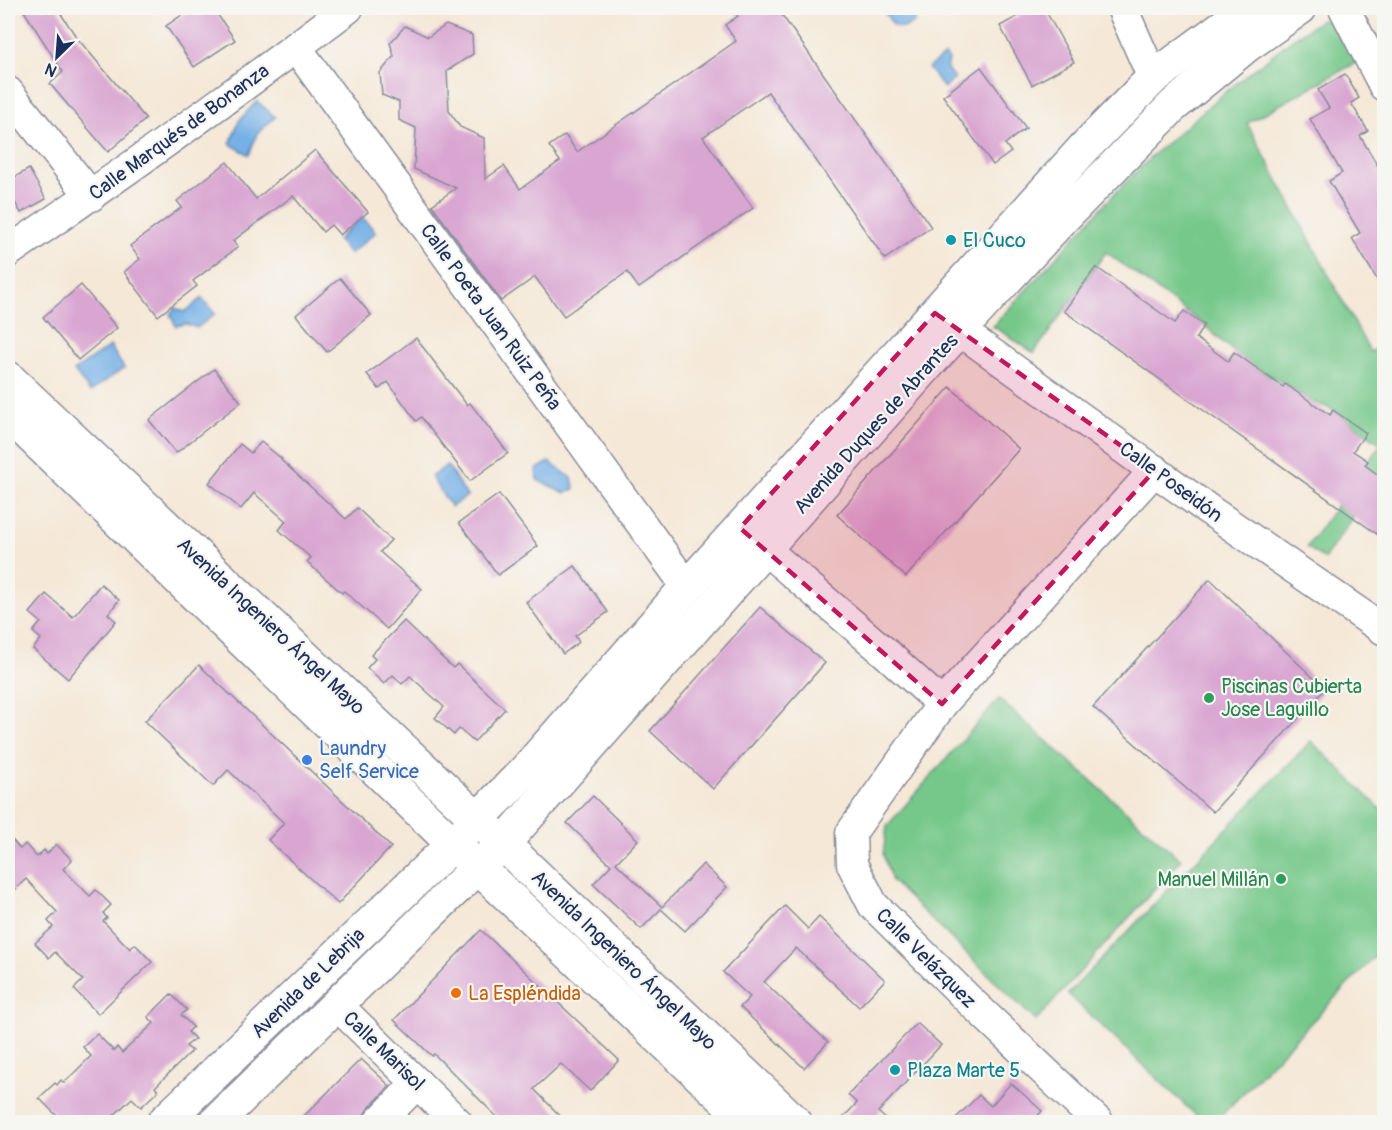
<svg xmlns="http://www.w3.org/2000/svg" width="1392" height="1130" font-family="Pangolin,sans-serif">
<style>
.green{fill:#76c88a;stroke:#487c74;stroke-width:1.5}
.water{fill:#74b0e6;stroke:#4870a2;stroke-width:1.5}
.building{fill:#d9a6d2}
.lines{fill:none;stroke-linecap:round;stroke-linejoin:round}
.minor-casing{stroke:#888c9a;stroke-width:33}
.major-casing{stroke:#888c9a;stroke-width:36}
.minor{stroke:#fff;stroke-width:30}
.major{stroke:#fff;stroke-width:33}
.marked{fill:#c2185b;fill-opacity:0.2;stroke:#c2185b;stroke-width:4.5;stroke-dasharray:12 8;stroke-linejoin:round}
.culture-dot{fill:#0f9aa8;stroke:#f6f6f2;stroke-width:2}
.leisure-dot{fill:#2e9e5b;stroke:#f6f6f2;stroke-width:2}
.shop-dot{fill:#3f7fe0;stroke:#f6f6f2;stroke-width:2}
.food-dot{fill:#e8710a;stroke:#f6f6f2;stroke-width:2}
.labels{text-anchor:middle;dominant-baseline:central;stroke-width:4.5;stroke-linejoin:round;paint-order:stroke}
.street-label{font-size:20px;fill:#1b2f5e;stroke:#f6f6f2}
.culture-label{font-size:20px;fill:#0d838f;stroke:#f6f6f2;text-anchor:start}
.leisure-label{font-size:20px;fill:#27864d;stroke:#f6f6f2;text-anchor:start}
.shop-label{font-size:20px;fill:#366cbe;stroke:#f6f6f2;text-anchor:start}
.food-label{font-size:20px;fill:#c56008;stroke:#f6f6f2;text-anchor:start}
</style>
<rect width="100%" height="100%" fill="#f6f6f2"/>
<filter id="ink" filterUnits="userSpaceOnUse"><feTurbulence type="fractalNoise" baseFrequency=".0167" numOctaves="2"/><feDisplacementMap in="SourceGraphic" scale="12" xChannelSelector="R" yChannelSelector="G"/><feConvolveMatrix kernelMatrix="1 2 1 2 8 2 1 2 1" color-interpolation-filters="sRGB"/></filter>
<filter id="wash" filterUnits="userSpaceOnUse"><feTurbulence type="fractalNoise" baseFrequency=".008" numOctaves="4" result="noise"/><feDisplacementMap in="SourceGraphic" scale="24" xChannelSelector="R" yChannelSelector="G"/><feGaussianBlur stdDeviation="1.35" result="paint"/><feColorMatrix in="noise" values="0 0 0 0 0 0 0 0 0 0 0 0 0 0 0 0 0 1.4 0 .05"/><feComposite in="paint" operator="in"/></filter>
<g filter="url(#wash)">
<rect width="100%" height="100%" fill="#f5e8d7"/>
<g class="green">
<path d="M 1321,20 L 1331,21 L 1342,29 L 1361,60 L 1247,123 L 1370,352 L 1384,345 L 1384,474 L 1324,559 L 1307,547 L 1381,444 L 1333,410 L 1309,400 L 1285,384 L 1254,367 L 1234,352 L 1204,325 L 1106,252 L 1034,353 L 993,326 L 1114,194 L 1154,154 L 1224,93 L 1291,40 Z"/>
<path d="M 999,699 L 1181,860 L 1036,1021 L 892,881 L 883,854 L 887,826 Z"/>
<path d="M 1311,741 L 1384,812 L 1384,947 L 1215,1122 L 1203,1122 L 1068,994 Z"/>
</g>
<g class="water">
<path d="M 882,8 L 913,8 L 915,22 L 904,28 L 894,26 L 882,9 Z"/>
<path d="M 945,55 L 949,60 L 947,69 L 955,79 L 944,88 L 928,68 Z"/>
<path d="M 257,101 L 275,117 L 257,134 L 249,155 L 230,144 L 239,121 Z"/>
<path d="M 362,217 L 376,232 L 350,254 L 337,240 Z"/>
<path d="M 202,298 L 215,314 L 197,328 L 186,324 L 176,326 L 170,314 L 175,308 L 185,312 Z"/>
<path d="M 110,346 L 124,368 L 90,392 L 74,371 Z"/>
<path d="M 549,462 L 572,478 L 575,489 L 565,493 L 537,480 L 536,470 Z"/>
<path d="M 447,465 L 467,496 L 451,507 L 431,477 Z"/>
</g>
<g id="blocks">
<g class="building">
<path d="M 22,8 L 57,8 L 77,38 L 146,119 L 108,152 L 50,84 L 63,72 Z"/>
<path d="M 192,8 L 213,8 L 235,40 L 194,67 L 166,26 Z"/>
<path d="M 732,8 L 777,8 L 931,227 L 885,259 L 768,92 L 703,137 L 753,208 L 639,288 L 627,272 L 564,316 L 535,277 L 501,301 L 432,205 L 456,188 L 414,169 L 416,128 L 399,120 L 399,102 L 382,95 L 380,73 L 394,56 L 390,43 L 405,26 L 428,37 L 446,25 L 472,35 L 473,54 L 447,71 L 449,111 L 460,127 L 484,138 L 485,179 L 504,166 L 520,189 L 560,161 L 549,146 L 565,135 L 577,152 L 736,41 L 725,25 L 738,16 Z"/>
<path d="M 1033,8 L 1044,8 L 1074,62 L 1032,85 L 1000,26 Z"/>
<path d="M 981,67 L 1026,128 L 1005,144 L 1011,152 L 993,165 L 943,96 Z"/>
<path d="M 1345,74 L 1359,98 L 1351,103 L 1368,131 L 1360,136 L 1384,176 L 1384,291 L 1352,238 L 1360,233 L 1329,181 L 1342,173 L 1310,119 L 1329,108 L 1318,90 Z"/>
<path d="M 315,150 L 368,212 L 340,235 L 331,225 L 323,232 L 293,196 L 233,241 L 238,247 L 193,281 L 197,286 L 158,316 L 124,272 L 140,259 L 130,246 L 182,207 L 177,201 L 227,162 L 256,199 Z"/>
<path d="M 29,169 L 46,199 L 21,213 L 8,190 L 8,181 Z"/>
<path d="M 1096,267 L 1175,323 L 1184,311 L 1204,325 L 1196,338 L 1228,361 L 1234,352 L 1283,387 L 1285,384 L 1330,415 L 1333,410 L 1366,433 L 1353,451 L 1368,461 L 1365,465 L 1384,479 L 1384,539 L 1064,311 Z"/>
<path d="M 340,278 L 371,315 L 327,352 L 296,315 Z"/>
<path d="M 81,285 L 117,328 L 78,360 L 43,317 Z"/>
<path d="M 416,338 L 467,405 L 470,403 L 508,453 L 470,481 L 421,417 L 416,421 L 388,382 L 379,389 L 367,374 Z"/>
<path d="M 214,369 L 241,402 L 176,453 L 149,420 Z"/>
<path d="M 950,387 L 1019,449 L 906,577 L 837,515 Z"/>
<path d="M 261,442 L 282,459 L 281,460 L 346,519 L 357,508 L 391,540 L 380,552 L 422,589 L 387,629 L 344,591 L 342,593 L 307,562 L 311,558 L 279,530 L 286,521 L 254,493 L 241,509 L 209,483 L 240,444 L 251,453 Z"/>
<path d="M 499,494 L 538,546 L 498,575 L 459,523 Z"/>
<path d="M 575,566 L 608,612 L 575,636 L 579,642 L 563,654 L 526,602 Z"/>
<path d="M 1210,579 L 1325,689 L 1213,812 L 1093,707 Z"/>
<path d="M 101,584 L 119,600 L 108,614 L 116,621 L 68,679 L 33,649 L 41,639 L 33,632 L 41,622 L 30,613 L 46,594 L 73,617 Z"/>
<path d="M 760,607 L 825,663 L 713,789 L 650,731 Z"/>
<path d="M 404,621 L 453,668 L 457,664 L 505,709 L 474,742 L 459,729 L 454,735 L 435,718 L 444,707 L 410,676 L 402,684 L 393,675 L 384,684 L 367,668 L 375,659 L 371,655 Z"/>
<path d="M 199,665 L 391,847 L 338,904 L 268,840 L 284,823 L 228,770 L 213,786 L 145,721 Z"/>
<path d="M 593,796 L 638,840 L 616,863 L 662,907 L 703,864 L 727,887 L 685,931 L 661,909 L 641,929 L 593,884 L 611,865 L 567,823 Z"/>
<path d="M 8,835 L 20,849 L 25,844 L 37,857 L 44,850 L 47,854 L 56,844 L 72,860 L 63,869 L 90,896 L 96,890 L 111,905 L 103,913 L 107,918 L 103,921 L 130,949 L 135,944 L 152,962 L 98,1014 L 74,989 L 83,980 L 55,952 L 49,958 L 35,943 L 53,927 L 48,921 L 57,912 L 26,879 L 8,896 Z"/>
<path d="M 785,906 L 808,929 L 819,917 L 885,980 L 859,1007 L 796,948 L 764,982 L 828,1042 L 804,1068 L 740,1007 L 750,997 L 723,972 Z"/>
<path d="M 481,930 L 619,1060 L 590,1091 L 561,1064 L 534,1089 L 566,1122 L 502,1122 L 434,1054 L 432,1056 L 394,1020 Z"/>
<path d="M 171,994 L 187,1010 L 181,1015 L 193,1027 L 188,1032 L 195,1039 L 186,1046 L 192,1051 L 155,1087 L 158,1091 L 141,1107 L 132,1098 L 107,1122 L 66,1122 L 58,1115 L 57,1116 L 39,1098 L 55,1083 L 57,1085 L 61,1080 L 64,1083 L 91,1056 L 83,1047 L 97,1034 L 114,1051 L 117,1047 L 122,1053 L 154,1023 L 148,1017 Z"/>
<path d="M 917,1023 L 941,1045 L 878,1112 L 889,1122 L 839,1122 L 857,1103 L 848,1095 Z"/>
<path d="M 361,1059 L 390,1086 L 367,1110 L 363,1117 L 362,1122 L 298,1122 Z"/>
<path d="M 1011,1083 L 1042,1111 L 1032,1122 L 952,1122 L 979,1095 L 991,1106 Z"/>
</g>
</g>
</g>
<g filter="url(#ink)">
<use href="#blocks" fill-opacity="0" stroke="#888c9a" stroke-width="1.5"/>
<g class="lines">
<defs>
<g id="minor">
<path d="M 1122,8 L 1153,78"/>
<path d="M 1344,8 L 1384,86"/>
<path d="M 296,47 L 687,587"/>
<path d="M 8,92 L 91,196"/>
<path d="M 8,252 C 123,174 237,92 348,8"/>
<path d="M 941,317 L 1209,510 L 1384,630"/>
<path d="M 745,532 L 888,655 L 942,704"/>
<path d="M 336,1004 L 457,1122"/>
<path d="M 379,1122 L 417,1083"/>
<path d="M 1098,1122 L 968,999 L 873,905 L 852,864 L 851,833 L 942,704 L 1155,470"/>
</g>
<g id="major">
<path d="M 8,378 L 477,819 L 795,1122"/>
<path d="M 8,414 L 453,844 L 749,1122"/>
<path d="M 164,1122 L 453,844 L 526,770 L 687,587 L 1084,148 L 1153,78 L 1248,8"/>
<path d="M 216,1122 L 478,867 L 503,844 L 931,361 L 1061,220 L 1174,105 L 1246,46 L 1300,8"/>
</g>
</defs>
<use href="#minor" class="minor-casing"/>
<use href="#major" class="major-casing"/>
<use href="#minor" class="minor"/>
<use href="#major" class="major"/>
</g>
</g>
<path class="marked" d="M 935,313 L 1155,470 L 942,704 L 740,528 Z"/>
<g class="culture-dot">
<circle cx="951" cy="240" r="6"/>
<circle cx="895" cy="1070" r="6"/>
</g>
<g class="leisure-dot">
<circle cx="1209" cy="698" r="6"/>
<circle cx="1281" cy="879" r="6"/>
</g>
<circle class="shop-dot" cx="307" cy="760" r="6"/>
<circle class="food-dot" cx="456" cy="993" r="6"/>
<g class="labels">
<g class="street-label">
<text transform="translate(179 132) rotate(-36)">Calle Marqués de Bonanza</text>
<text transform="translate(491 317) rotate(54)">Calle Poeta Juan Ruiz Peña</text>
<text transform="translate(876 424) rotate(-48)">Avenida Duques de Abrantes</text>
<text transform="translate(1171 482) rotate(36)">Calle Poseidón</text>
<text transform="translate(271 626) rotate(43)">Avenida Ingeniero Ángel Mayo</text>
<text transform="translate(926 958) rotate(45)">Calle Velázquez</text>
<text transform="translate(624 960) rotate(44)">Avenida Ingeniero Ángel Mayo</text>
<text transform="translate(308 983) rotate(-44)">Avenida de Lebrija</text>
<text transform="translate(384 1051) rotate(44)">Calle Marisol</text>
</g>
<g class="culture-label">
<text x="963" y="240">El Cuco</text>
<text x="907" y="1070">Plaza Marte 5</text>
</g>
<g class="leisure-label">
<text x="1221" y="686">Piscinas Cubierta<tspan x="1221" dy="23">Jose Laguillo</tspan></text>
<text x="1269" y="879" text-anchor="end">Manuel Millán</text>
</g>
<g class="shop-label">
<text x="319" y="748">Laundry<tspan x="319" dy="23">Self Service</tspan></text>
</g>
<g class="food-label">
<text x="468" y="993">La Espléndida</text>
</g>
</g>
<rect width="1392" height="1130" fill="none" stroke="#f6f6f2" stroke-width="30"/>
<g transform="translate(57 57) rotate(205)" stroke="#f6f6f2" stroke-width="4.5" paint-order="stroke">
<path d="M0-4.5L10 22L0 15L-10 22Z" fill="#1b2f5e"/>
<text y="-9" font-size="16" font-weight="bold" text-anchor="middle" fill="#1b2f5e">N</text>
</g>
</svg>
